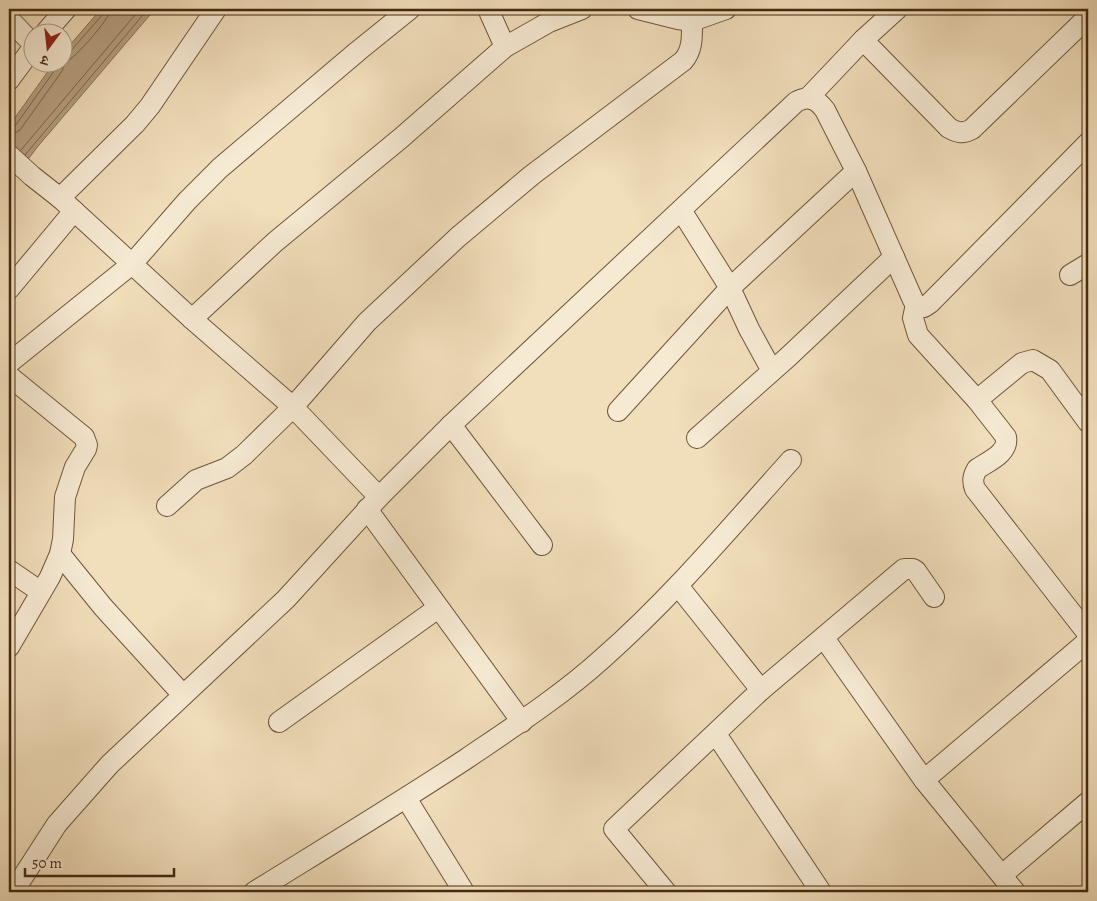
<svg xmlns="http://www.w3.org/2000/svg" width="1097" height="901" font-family="Alegreya,'Noto Serif Devanagari',serif">
<style>
.water{fill:#b7a081;stroke:#897054}
.lines{fill:none;stroke-linecap:round;stroke-linejoin:round}
.shore{stroke:#7e6448;stroke-width:1}
.street-casing{stroke:#70563b;stroke-width:22}
.street{stroke:#f6ead3;stroke-width:20}
</style>
<rect width="100%" height="100%" fill="#f1debb"/>
<filter id="stains"><feTurbulence type="fractalNoise" baseFrequency=".004" numOctaves="4"/><feColorMatrix values="0 0 0 0 .2 0 0 0 0 .09 0 0 0 0 .02 0 0 0 .5 -.17"/></filter>
<radialGradient id="worn" r=".72"><stop offset=".6" stop-color="#630" stop-opacity="0"/><stop offset="1" stop-color="#630" stop-opacity=".3"/></radialGradient>
<path class="water" d="M 101,9 L 155,9 L 39,145 L 9,184 L 9,126 L 54,63 L 62,62 L 63,53 Z"/>
<g class="lines">
<g class="shore">
<path d="M 62,56 L 68,54 L 103,14 L 105,9"/>
<path d="M 9,128 L 15,126 L 57,67 L 58,62"/>
<path d="M 9,134 L 15,133 L 20,130 L 62,71 L 65,63 C 75,58 110,19 111,9"/>
<path d="M 21,150 L 140,9"/>
<path d="M 25,155 L 148,9"/>
</g>
<defs>
<g id="street">
<path d="M 488,9 L 505,47"/>
<path d="M 638,9 L 678,19 L 692,21 L 726,9"/>
<path d="M 9,19 L 32,43"/>
<path d="M 46,32 L 66,9"/>
<path d="M 863,40 L 949,128 C 958,133 963,134 972,129 L 1088,17"/>
<path d="M 9,80 L 32,49"/>
<path d="M 808,98 L 863,40 L 897,9"/>
<path d="M 9,155 L 32,176 L 60,198 L 192,319 L 275,242 L 401,138 L 505,47 L 549,22 L 582,9"/>
<path d="M 60,198 L 135,124 L 150,106 L 216,9"/>
<path d="M 681,210 L 730,288 L 749,329 L 772,371"/>
<path d="M 1070,275 L 1088,264"/>
<path d="M 9,289 L 74,211"/>
<path d="M 916,304 L 913,318 L 918,335 L 977,400 L 1006,437 C 1009,453 989,461 977,469 C 973,476 972,481 975,489 L 1088,634"/>
<path d="M 192,319 L 293,407 L 379,497"/>
<path d="M 9,363 L 132,264 L 187,201 L 220,168 L 358,51 L 410,9"/>
<path d="M 9,376 L 84,437 L 87,445 L 86,449 L 75,467 L 65,497 L 63,539 L 60,554 L 50,577 L 9,647"/>
<path d="M 977,400 L 1022,363 L 1033,360 L 1050,370 L 1088,422"/>
<path d="M 618,411 L 730,288 L 856,171"/>
<path d="M 451,425 L 542,545"/>
<path d="M 697,438 L 788,357 L 894,257"/>
<path d="M 167,506 L 196,480 L 227,468 L 244,455 L 293,407 L 367,322 L 458,237 L 532,175 L 683,61 C 693,50 692,36 692,21"/>
<path d="M 367,509 L 522,722"/>
<path d="M 60,554 L 103,607 L 183,695"/>
<path d="M 9,570 L 41,592"/>
<path d="M 824,638 L 924,780 L 1015,892"/>
<path d="M 761,690 L 904,569 L 913,569 L 916,571 L 934,597"/>
<path d="M 279,722 L 438,608"/>
<path d="M 716,734 L 821,892"/>
<path d="M 924,780 L 1088,641"/>
<path d="M 406,798 L 464,892"/>
<path d="M 1002,875 L 1088,802"/>
<path d="M 13,892 L 57,824 L 110,764 L 286,599 L 379,497 L 451,425 L 796,102 C 808,95 817,99 825,110 L 856,171 L 913,300 L 916,304 L 924,307 L 930,303 L 1088,143"/>
<path d="M 254,892 C 325,848 396,805 466,759 C 513,727 561,696 603,658 C 672,597 730,528 791,460"/>
<path d="M 666,892 L 614,829 L 761,690 L 679,587"/>
</g>
</defs>
<use href="#street" class="street-casing"/>
<use href="#street" class="street"/>
</g>
<rect width="1097" height="901" fill="none" stroke="#f1debb" stroke-width="30"/>
<rect x="10" y="10" width="1077" height="881" fill="none" stroke="#452910" stroke-width="2.5"/>
<rect x="15" y="15" width="1067" height="871" fill="none" stroke="#452910"/>
<g transform="translate(48 48) rotate(195)"><circle r="24" fill="#f6ead3" stroke="#af9d85"/>
<path d="M0-4L9 19L0 12L-9 19Z" fill="#8f2418"/>
<text y="-8" font-size="14" font-weight="bold" text-anchor="middle" fill="#452910">उ</text>
</g>
<path d="M25 868v8h149v-8" fill="none" stroke="#452910" stroke-width="2.5"/>
<text x="32" y="868" font-size="15" fill="#452910" stroke="#f6ead3" stroke-width="4" paint-order="stroke">50 m</text>
<rect width="100%" height="100%" filter="url(#stains)"/>
<rect width="100%" height="100%" fill="url(#worn)"/>
</svg>
